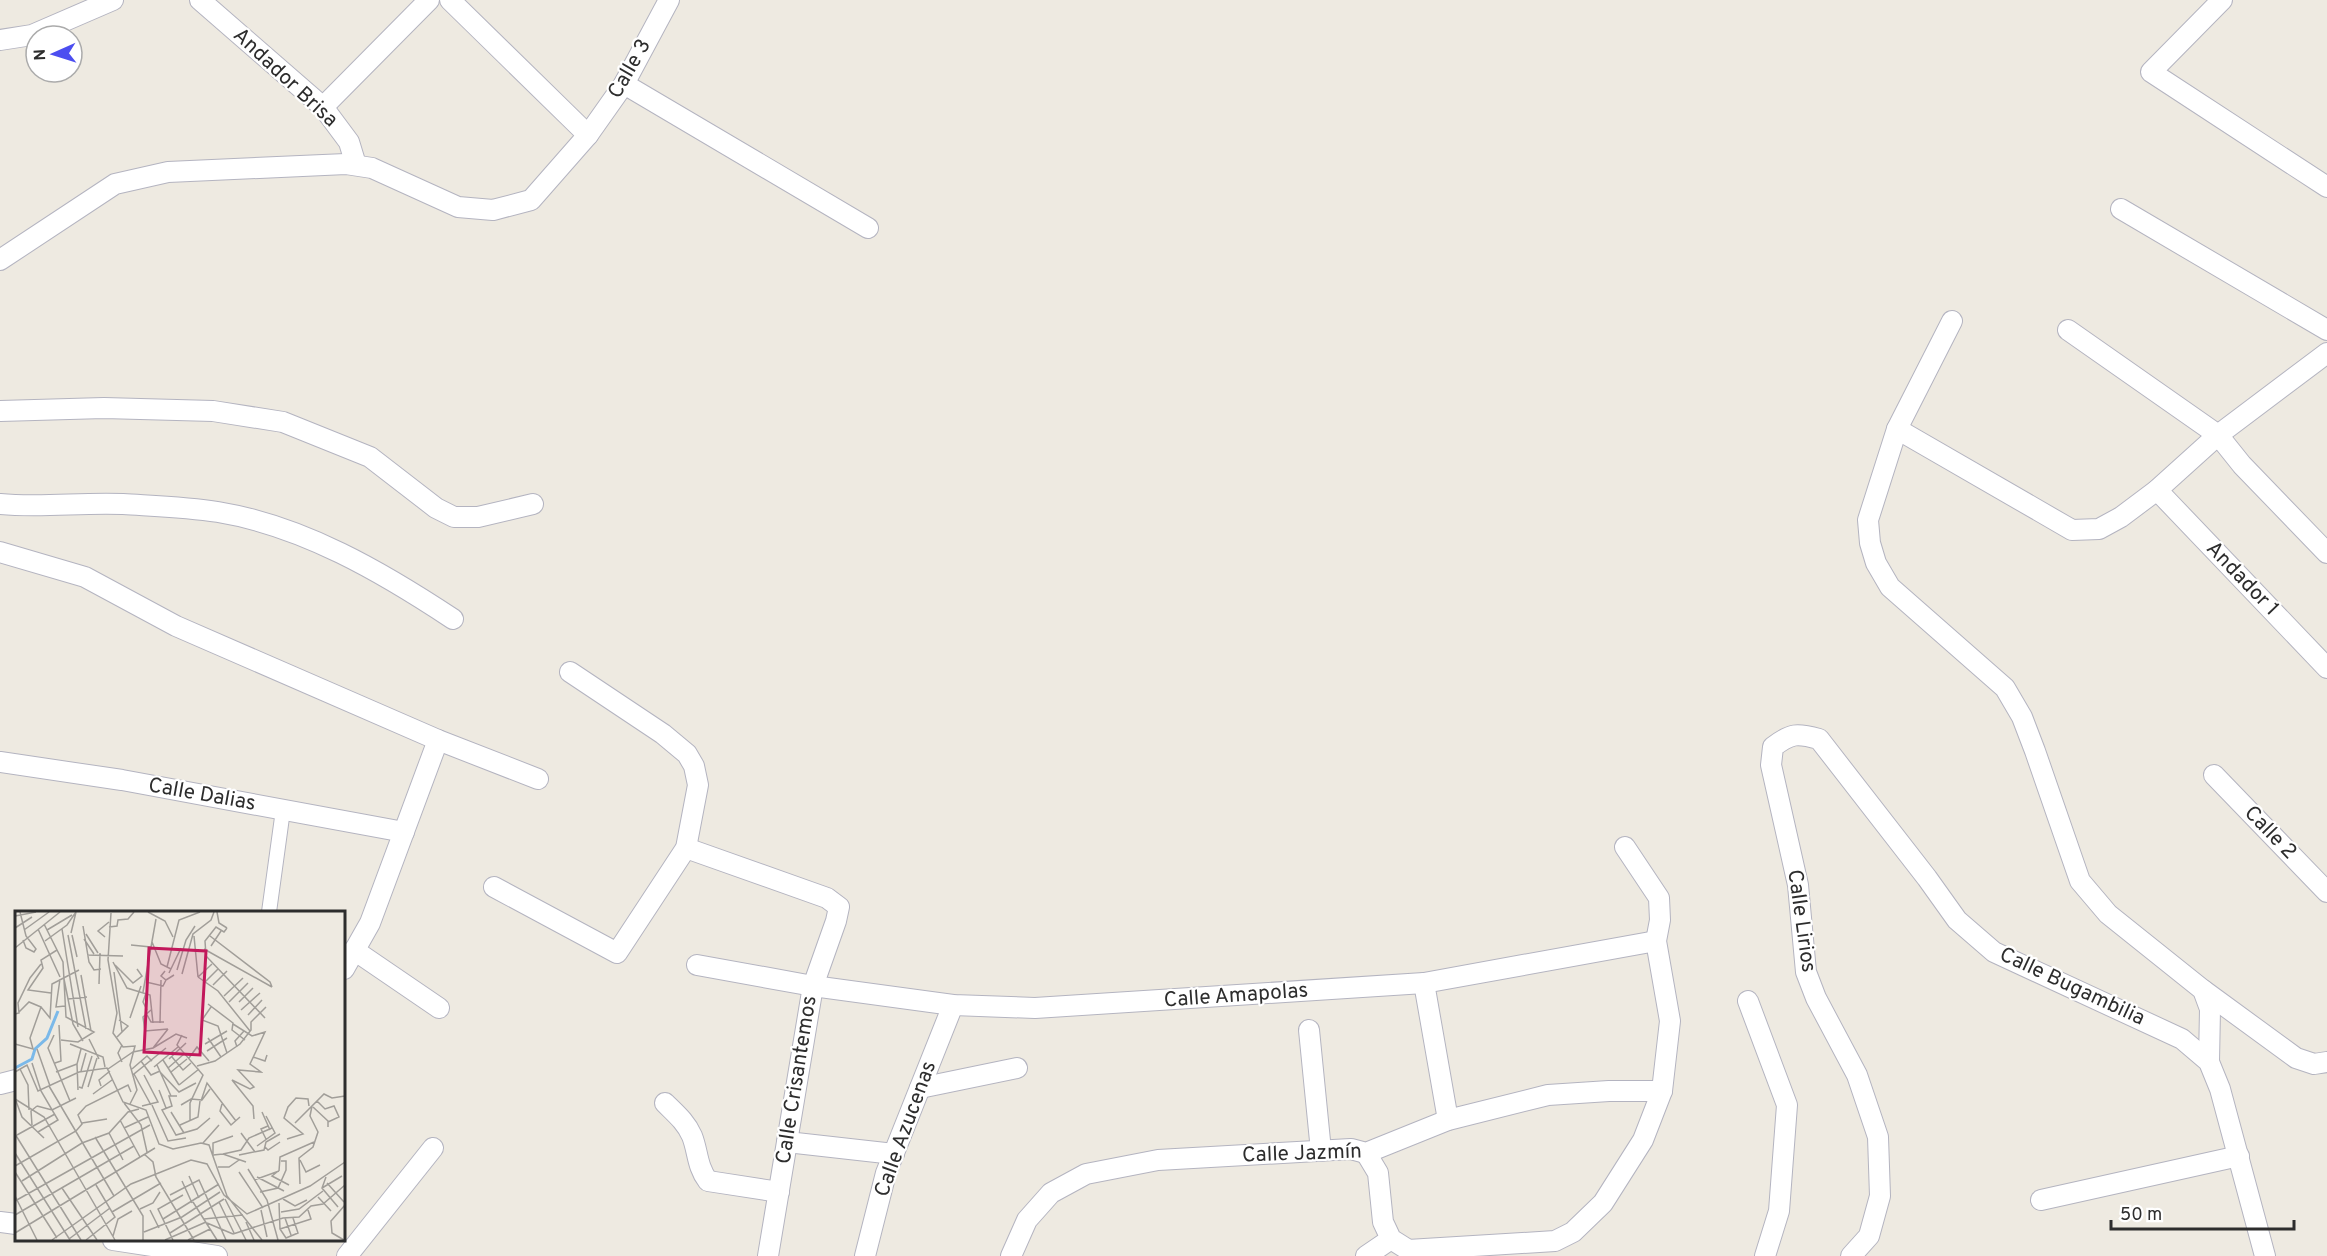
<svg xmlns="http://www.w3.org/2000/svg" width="2327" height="1256" font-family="Overpass,sans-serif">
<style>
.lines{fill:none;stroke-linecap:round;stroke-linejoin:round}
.pedestrian-casing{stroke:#b4b4c0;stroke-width:16}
.minor-casing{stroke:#b4b4c0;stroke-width:22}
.pedestrian{stroke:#fff;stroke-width:14}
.minor{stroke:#fff;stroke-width:20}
.labels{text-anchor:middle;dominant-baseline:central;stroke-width:4.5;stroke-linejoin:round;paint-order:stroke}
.street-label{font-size:21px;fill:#2d2d2d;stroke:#fff}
.inset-river{fill:none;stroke:#7bb9e9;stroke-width:3}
.inset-road{fill:none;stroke:#a19e99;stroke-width:1.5}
.view{fill:#c2185b;fill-opacity:0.15;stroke:#c2185b;stroke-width:3}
.inset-edge{fill:none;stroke:#2d2d2d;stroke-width:3}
</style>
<rect width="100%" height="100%" fill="#eeeae1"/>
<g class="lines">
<defs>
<path id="pedestrian" d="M 269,912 L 283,810"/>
<g id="minor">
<path d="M 200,0 L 323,107 L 349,142 L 356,165"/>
<path d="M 450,0 L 588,135"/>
<path d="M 2222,0 L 2151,72 L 2327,187"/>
<path d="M 0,40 L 32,35 L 113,0"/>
<path d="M 624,84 L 868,228"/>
<path d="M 323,107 L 429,0"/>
<path d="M 2121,209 L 2327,330"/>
<path d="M 0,260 L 115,184 L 168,172 L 346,164 L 372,168 L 458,207 L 493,210 L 531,200 L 588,135 L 624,84 L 669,0"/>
<path d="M 1952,321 L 1897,429 L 1868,520 L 1870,543 L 1876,563 L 1890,587 L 2005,688 L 2022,717 L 2035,751 L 2080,881 L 2108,914 L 2203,990 L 2210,1009 L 2209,1062"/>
<path d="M 2068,330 L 2218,435 L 2242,465 L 2327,553"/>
<path d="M 0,411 L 104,408 L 213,411 L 283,422 L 370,457 L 436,508 L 454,517 L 478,517 L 533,504"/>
<path d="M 1897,429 L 2072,530 L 2099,529 L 2121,517 L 2157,490 L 2218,435 L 2327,353"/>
<path d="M 2157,490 L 2327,668"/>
<path d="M 0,504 C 42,508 82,502 123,504 C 154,506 187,507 218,512 C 303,526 382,572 453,619"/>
<path d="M 0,552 L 85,577 L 176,626 L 438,740 L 538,779"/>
<path d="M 0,762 L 122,780 L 404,832"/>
<path d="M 2214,775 L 2327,892"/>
<path d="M 686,848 L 827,898 L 839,907 L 836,921 L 813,986 L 768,1256"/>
<path d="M 494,887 L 617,953 L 686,848 L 698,785 L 694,766 L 687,754 L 663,734 L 570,672"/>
<path d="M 354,950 L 439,1008"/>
<path d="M 697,965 L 813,986 L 953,1005 L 1035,1008 L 1424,983 L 1656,941"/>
<path d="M 344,969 L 370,923 L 438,740"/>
<path d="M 1424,983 L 1448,1120"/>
<path d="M 2203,990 L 2296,1058 L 2314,1064 L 2327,1062"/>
<path d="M 1748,1001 L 1787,1105 L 1779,1211 L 1765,1256"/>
<path d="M 1309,1030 L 1321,1151"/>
<path d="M 0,1084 L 16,1080"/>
<path d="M 920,1088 L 1017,1068"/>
<path d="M 665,1103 C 675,1113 686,1122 692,1136 C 698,1151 697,1167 708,1181 L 779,1192"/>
<path d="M 787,1142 L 894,1154"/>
<path d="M 1366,1153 L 1378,1173 L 1383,1222 L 1391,1239 L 1418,1256"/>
<path d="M 2041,1200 L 2239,1156"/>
<path d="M 0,1222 L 16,1224"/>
<path d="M 113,1240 L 217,1256"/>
<path d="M 1408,1250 L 1555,1241 L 1573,1232 L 1603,1203 L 1643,1140 L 1662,1091 L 1670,1021 L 1656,941 L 1660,920 L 1659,898 L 1625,847"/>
<path d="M 347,1256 L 433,1148"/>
<path d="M 865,1256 L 886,1173 L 953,1005"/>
<path d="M 1011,1256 L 1027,1220 L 1051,1193 L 1086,1174 L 1158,1160 L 1351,1149 L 1366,1153 L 1448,1120 L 1548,1095 L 1609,1091 L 1662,1091"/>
<path d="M 1366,1256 L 1391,1239"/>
<path d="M 1851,1256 L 1869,1236 L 1880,1196 L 1878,1137 L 1857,1075 L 1816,998 L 1806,972 L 1798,885 L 1771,765 L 1773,747 C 1791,733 1797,733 1819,739 L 1927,878 L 1957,920 L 1994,952 L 2182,1039 L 2209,1062 L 2220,1089 L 2265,1256"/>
</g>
</defs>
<use href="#pedestrian" class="pedestrian-casing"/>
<use href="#minor" class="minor-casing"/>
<use href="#pedestrian" class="pedestrian"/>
<use href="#minor" class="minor"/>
</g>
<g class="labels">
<g class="street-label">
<text transform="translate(630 69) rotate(-60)">Calle 3</text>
<text transform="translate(285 78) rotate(43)">Andador Brisa</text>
<text transform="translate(2242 579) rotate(46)">Andador 1</text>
<text transform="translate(202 795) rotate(10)">Calle Dalias</text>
<text transform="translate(2270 833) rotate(46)">Calle 2</text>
<text transform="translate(1801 921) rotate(82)">Calle Lirios</text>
<text transform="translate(2072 987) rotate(25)">Calle Bugambilia</text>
<text transform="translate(1236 996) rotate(-4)">Calle Amapolas</text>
<text transform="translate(797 1080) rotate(-81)">Calle Crisantemos</text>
<text transform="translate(906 1129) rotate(-70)">Calle Azucenas</text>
<text transform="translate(1302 1154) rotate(-2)">Calle Jazmín</text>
</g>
</g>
<g transform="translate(15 911)">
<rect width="330" height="330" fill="#eeeae1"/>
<path class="inset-river" d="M 0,157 L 17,148 L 20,138 L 32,127 L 43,100"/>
<path class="inset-road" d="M 5,1 L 11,25 L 21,38 L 19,41 L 11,37 L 8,29M 133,1 L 150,10 L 158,26M 202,1 L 204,12 L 212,17M 96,2 L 93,49 L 102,102 L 98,122 L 108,136 L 120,135 L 115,154 L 122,179 L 115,193M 0,5 L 21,1M 29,13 L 48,51 L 51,106 L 79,121 L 63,131 L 46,129M 68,15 L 74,51 L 79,59 L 86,58M 94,16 L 102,15 L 103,9 L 113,8 L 119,1M 212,17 L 209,21 L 201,16 L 190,30 L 191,45 L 250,107M 23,18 L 45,66M 47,18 L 63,116M 9,19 L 34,1M 32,19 L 57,4M 56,22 L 61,1M 0,23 L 0,17 L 17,6M 71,23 L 83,42M 53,24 L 71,118M 57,24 L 62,46M 179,25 L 183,66M 195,25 L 255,71 L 257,76M 90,26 L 83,20 L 94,11M 69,28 L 79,43M 30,30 L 52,14 L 61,1M 137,31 L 146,53 L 156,58M 116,34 L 136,36M 196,35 L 206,20M 0,37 L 45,1M 189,38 L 257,76M 72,44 L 108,45M 98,51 L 112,77 L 135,84 L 138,112M 100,54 L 118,72 L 127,65 L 122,58M 152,56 L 164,9 L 185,1M 162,59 L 171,29 L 180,15M 150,60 L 146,65 L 151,69 L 159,64M 99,61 L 107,121M 154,62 L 166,37M 167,63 L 178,23 L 196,9 L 199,1M 66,64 L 76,120M 183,66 L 203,80 L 235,120M 183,66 L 197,53M 45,68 L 41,96 L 50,95M 49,68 L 58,113 L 68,130M 131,71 L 148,75 L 151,69M 190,71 L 203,58M 84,73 L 85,42M 198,74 L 212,60M 128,81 L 141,8M 36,82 L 13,79 L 28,57 L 26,49 L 42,39M 131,82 L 128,91 L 132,99M 209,85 L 228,67M 53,88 L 72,86M 214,91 L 233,72M 224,91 L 238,77M 193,93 L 218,112 L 217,119 L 230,129M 26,96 L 35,107 L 37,73 L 64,59M 196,96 L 187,109 L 203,115 L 212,142M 136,99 L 128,106 L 130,120 L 153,118M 226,99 L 245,82M 131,102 L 136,111 L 149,111M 0,103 L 4,102 L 3,92 L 15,67 L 26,53M 233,104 L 247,89M 115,107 L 126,75M 145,112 L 146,69M 218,113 L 237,125 L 250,121 L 235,153 L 246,161 L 223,159 L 239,176 L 235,178 L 217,169 L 238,195 L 239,208M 39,124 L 33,137 L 55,190M 167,124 L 162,134 L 188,164 L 175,192 L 175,209M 102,126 L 113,115 L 104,109M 193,127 L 206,146M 74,128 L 84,148M 0,133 L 18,138 L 15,127 L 26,96 L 14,91 L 4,101M 55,133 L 88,146 L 90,156M 190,133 L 212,120M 107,134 L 103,142 L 107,151M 222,136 L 220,130 L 229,120M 138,137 L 161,123 L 172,127M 22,138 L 35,175M 192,140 L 212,127M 157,146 L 168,159 L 176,152M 238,146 L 250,150 L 252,144M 174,147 L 182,136 L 194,150M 154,148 L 171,132M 148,149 L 164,174M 126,150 L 136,164 L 145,160M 17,152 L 26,180 L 43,209 L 23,221M 40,152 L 46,150 L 44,114M 142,154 L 156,185M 182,155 L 200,150 L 225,133 L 236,119 L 236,111 L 251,96M 139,156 L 163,136M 153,157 L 169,143M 5,158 L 13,174 L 14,199M 93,158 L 118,141 L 138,137 L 153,118M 117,158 L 132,145 L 137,150M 66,160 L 71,142M 0,161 L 12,154 L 23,180 L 64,161 L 92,157 L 108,191 L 131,199 L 144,233 L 158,238 L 186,232 L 194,234 L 212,285 L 247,329M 41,161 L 62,153M 145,161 L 164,181 L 181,172M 156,161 L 172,148M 164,174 L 184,158M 34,175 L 99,285M 86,175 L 84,169 L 95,160M 64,176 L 67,177 L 77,145M 73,176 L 82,147M 63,179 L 62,153 L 66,138M 144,179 L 151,197M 78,183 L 97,169M 162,185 L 154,185 L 157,195 L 147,199 L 161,224 L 182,218 L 195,207M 0,188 L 29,206 L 100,329M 1,190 L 7,206 L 29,227M 186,190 L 192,172 L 221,210M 302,190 L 310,198 L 319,195 L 324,206 L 313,211M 109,192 L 126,214 L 132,241M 207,193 L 205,200 L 216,214 L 225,206M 136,194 L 119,163 L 151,137M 137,194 L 153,230 L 171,227M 166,194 L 176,188 L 187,189 L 195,178M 22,195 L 37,199 L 61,187M 127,195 L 143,191 L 129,164M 298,196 L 313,210 L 313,216M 156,201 L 169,222M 247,201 L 255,219M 105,209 L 125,246M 67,212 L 92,208M 280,212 L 309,183 L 317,187 L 330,185M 17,214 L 16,200 L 22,195M 165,214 L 183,206 L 185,190M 109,217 L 133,206M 94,222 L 108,249M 226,222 L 240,241M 0,223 L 66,329M 2,224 L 40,203M 80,226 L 128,305 L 128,329M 251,228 L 246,218 L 253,215M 272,228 L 288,223 L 269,207 L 273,196 L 281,187 L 293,188 L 294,195M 188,232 L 204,214M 242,235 L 260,222 L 251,205M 250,236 L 253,239 L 265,231M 0,242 L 55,329M 129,243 L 138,251 L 141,266 L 179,329M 198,243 L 198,232 L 218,225M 208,243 L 226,239 L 234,227 L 257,217M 198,244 L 208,243 L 231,251M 224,244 L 249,239 L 251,231 L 265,223M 285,249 L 291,261 L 305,254M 0,255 L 61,220 L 67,213 L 63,204 L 71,195 L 113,174 L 116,181M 203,256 L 214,256 L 224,249M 233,258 L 252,289 L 263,329M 264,260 L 265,246 L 299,231M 0,261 L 42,327M 224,261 L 248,297M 262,261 L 257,265 L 274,274M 174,265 L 184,287M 242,266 L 269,280M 311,266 L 307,277 L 323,296M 239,269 L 264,260M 7,270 L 67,232 L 94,222 L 113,201 L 124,198M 167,270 L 177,292M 312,272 L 329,291M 285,273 L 284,247 L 298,236 L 303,221 L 295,205 L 297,195M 47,277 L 82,329M 307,277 L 327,265M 245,281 L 263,277 L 271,259 L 271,250 L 266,250M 155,284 L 184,269 L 211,329M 0,285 L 22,329M 303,286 L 316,300M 210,288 L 231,329M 268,288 L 280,295 L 292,289M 0,290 L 135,214M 178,291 L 202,329M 204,291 L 219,322M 264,292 L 265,318 L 271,327 L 283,322 L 278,307M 125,298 L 138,292 L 145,281M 135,299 L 144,317M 246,299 L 252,326M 97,301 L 146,272M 266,301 L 284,298 L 308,280M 0,304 L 119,235M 270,307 L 276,324M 148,308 L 204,273M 189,308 L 228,304M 231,311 L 239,329M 192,312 L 218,323M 265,318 L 296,308 L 293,299M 129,321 L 167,306 L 205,281M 0,322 L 140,237M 155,322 L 209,288M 218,323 L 268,307 L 284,306 L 296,295 L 308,293 L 330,274M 98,325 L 103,308 L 117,300M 54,328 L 95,297M 37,329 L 116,273 L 176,249 L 192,253 L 209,284 L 232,303 L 295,275 L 330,251M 71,329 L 100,306 L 81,274M 150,329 L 191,311M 158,329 L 143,298 L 168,284M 173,329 L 195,318M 329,329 L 317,322 L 316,310 L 330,294"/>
<path class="view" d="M 134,37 L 191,40 L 185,144 L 129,141 Z"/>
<rect width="330" height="330" class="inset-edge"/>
</g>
<g transform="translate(54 54) rotate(267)"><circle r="28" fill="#ffffff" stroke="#ababab" stroke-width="1.5"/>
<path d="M0-4.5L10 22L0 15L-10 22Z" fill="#4c4ef0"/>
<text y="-9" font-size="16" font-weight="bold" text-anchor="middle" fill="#2d2d2d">N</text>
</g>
<path d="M2111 1220v9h183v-9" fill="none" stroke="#2d2d2d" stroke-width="3"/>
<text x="2120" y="1220" font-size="18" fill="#2d2d2d" stroke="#ffffff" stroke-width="4.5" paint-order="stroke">50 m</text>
</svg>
